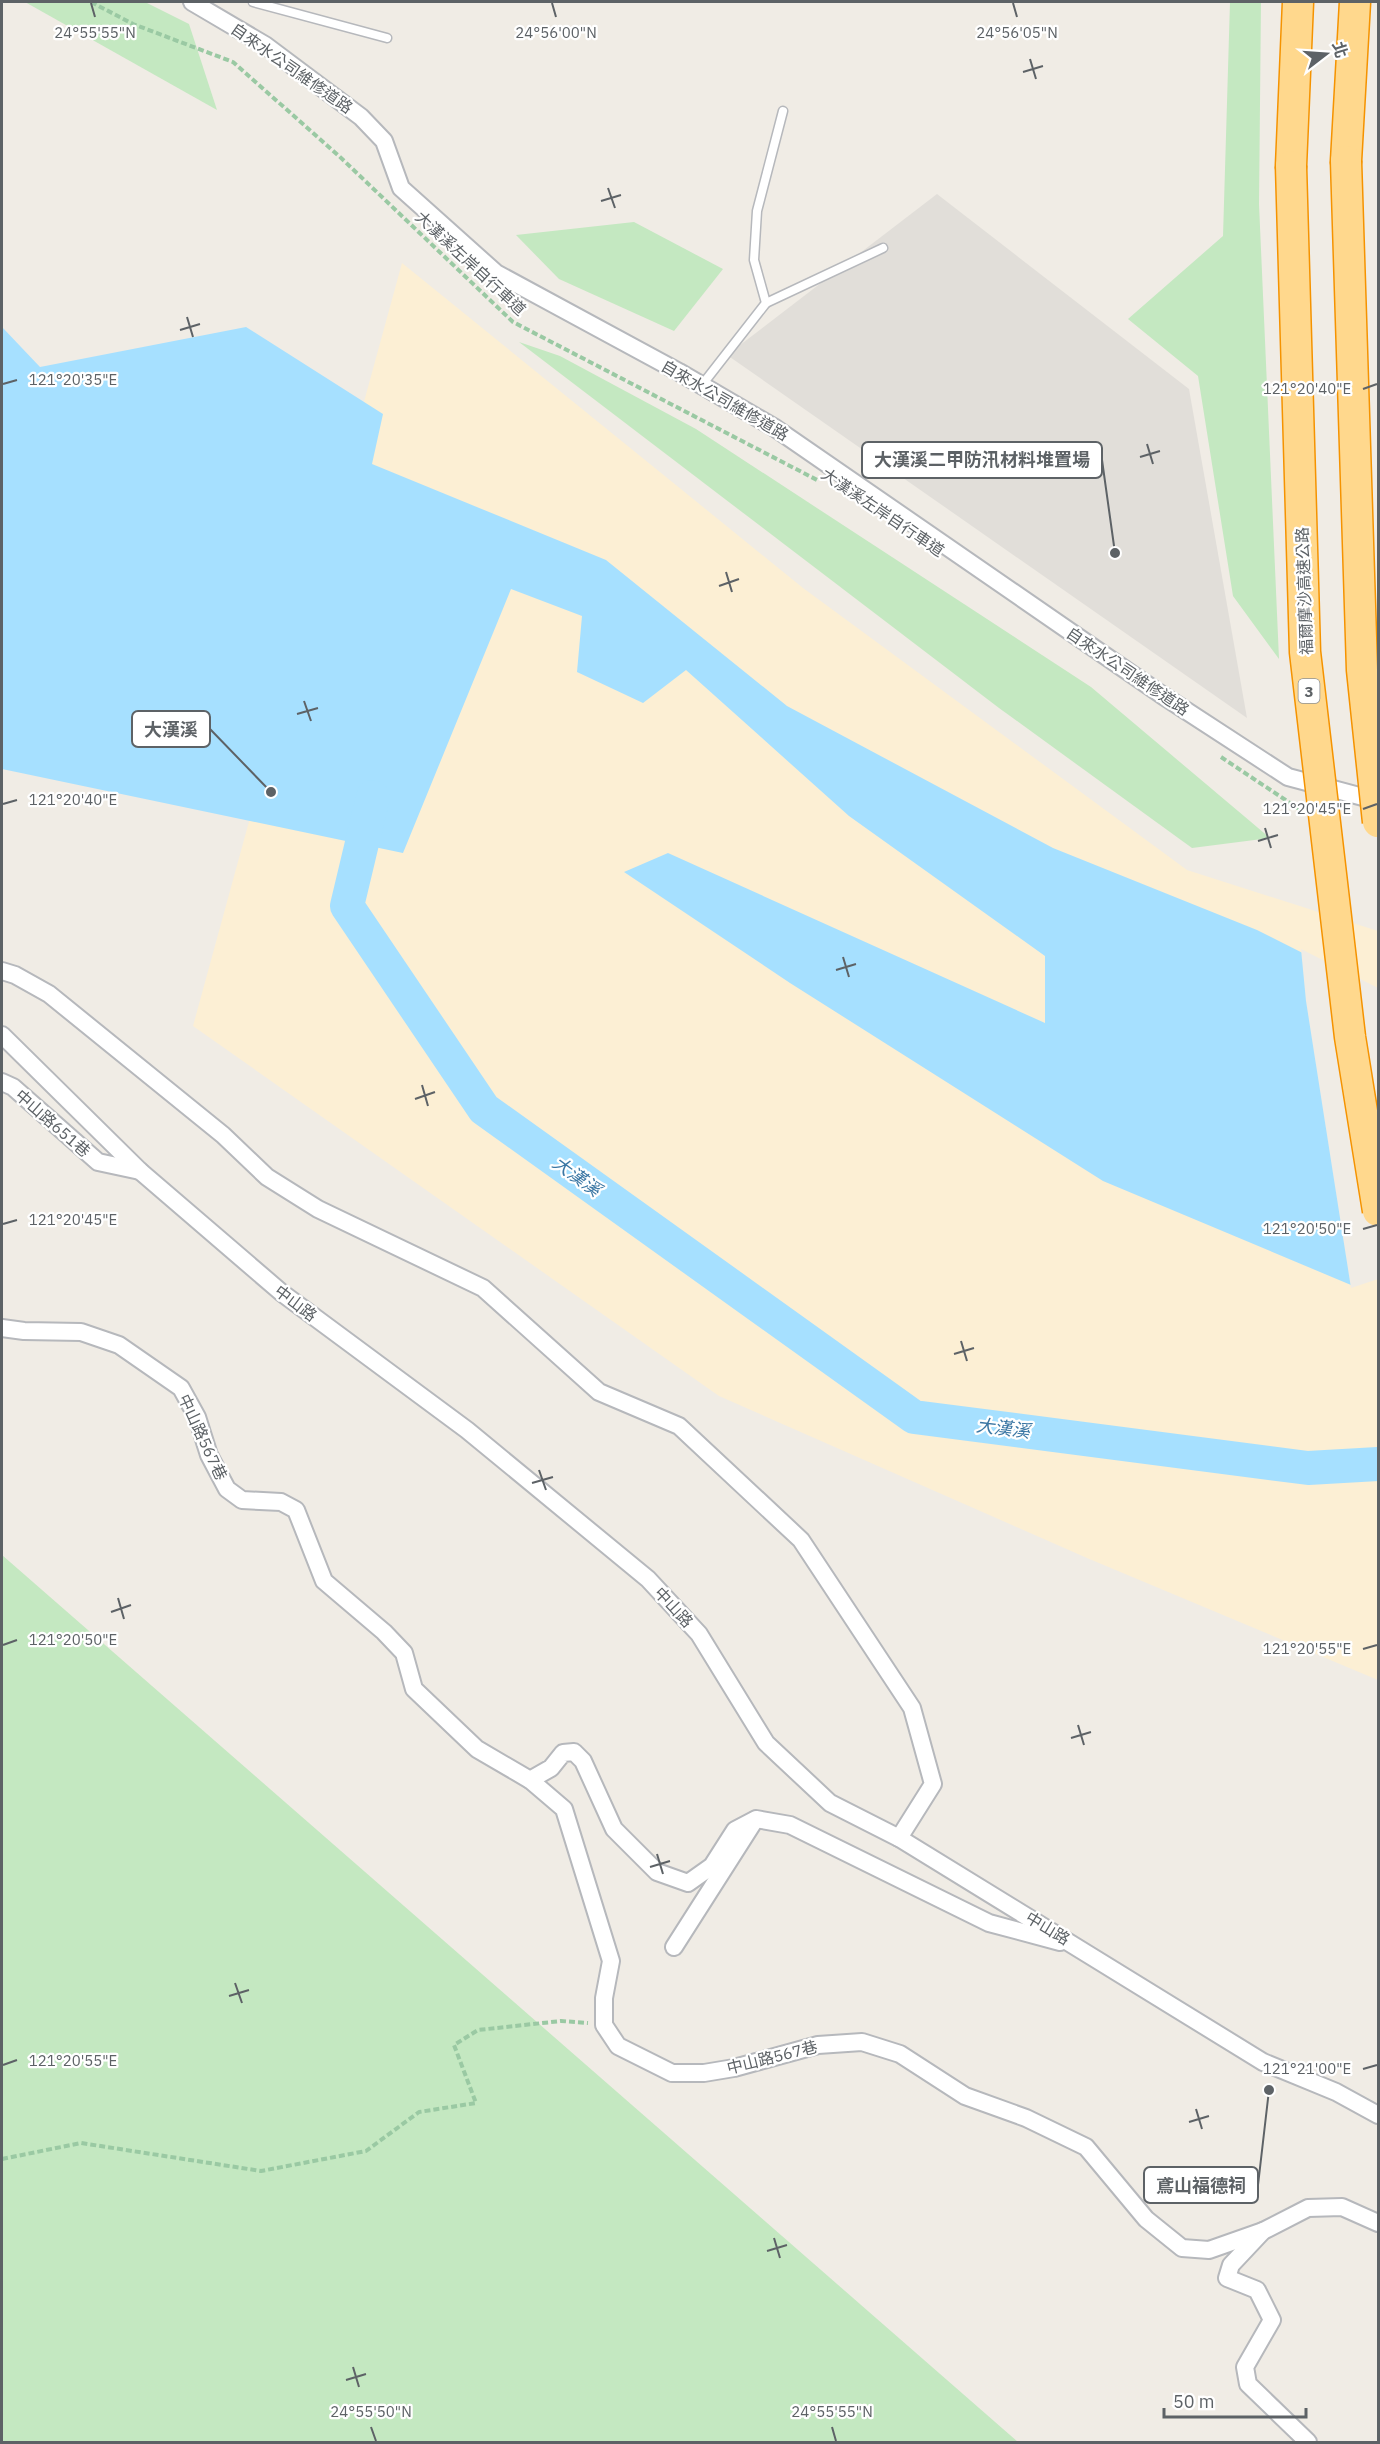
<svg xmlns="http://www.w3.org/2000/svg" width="1380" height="2444" font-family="'IBM Plex Sans','Noto Sans TC',sans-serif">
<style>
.industrial{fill:#e1ded9}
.green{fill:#c4e8c1}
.sand{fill:#fcefd4}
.water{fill:#a6e0ff}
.pier{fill:#f0ece5}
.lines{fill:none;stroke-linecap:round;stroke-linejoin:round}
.river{stroke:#a6e0ff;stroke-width:34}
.lane-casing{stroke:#b6b8bc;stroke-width:11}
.street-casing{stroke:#b6b8bc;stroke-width:20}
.highway-casing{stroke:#f59300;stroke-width:33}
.path{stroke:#9ac9a3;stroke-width:4;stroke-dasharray:6 3;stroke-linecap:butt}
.lane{stroke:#fff;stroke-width:8}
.street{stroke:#fff;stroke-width:16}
.highway{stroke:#ffd88d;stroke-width:30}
.highway-bridge-casing{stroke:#f59300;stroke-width:33;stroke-linecap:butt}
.highway-bridge{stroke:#ffd88d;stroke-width:30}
.ticks{fill:none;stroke:#5d6266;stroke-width:2}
.labels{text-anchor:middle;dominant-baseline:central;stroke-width:4.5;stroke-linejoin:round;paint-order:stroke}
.shield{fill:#fff;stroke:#8e9194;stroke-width:1.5}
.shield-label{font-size:15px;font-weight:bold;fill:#5d6266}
.street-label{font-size:16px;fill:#5d6266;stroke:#fff}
.water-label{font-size:18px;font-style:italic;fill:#3a76a3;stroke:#fff}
.ticks-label{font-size:15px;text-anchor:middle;fill:#5d6266;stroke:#fff;stroke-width:4.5;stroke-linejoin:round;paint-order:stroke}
.leader{fill:none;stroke:#5d6266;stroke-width:2}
.callout-dot{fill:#5d6266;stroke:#fff;stroke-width:2}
.callout{fill:#fff;stroke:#5d6266;stroke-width:2}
.callout-label{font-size:18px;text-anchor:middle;font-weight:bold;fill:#5d6266}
</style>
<rect width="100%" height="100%" fill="#f0ece5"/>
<path class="industrial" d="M 937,194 L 1189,389 L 1247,718 L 727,355 Z"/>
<g class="green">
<path d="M 25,2 L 145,2 L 189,24 L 217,110 Z"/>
<path d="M 1230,2 L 1261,2 L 1259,204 L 1279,659 L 1233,596 L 1198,376 L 1128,319 L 1223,236 Z"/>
<path d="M 634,222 L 723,269 L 674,331 L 559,279 L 516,235 Z"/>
<path d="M 519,342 L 560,356 L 696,429 L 1091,687 L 1270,838 L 1192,848 L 999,708 Z"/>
<path d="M 2,1555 L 1018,2442 L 2,2442 Z"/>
</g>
<path class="sand" d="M 402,263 L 803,588 L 1187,870 L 1378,931 L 1378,1680 L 1087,1558 L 719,1396 L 193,1026 Z"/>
<path class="water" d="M 2,327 L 40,367 L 246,327 L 383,414 L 372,464 L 606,560 L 787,706 L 1053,848 L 1257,930 L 1378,991 L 1378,1276 L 1351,1285 L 1103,1181 L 790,983 L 624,872 L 668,853 L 1045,1023 L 1045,956 L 849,816 L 686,670 L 643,703 L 577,672 L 582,616 L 511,589 L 403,853 L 2,769 Z"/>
<path class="pier" d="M 1301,949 L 1378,988 L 1378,1279 L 1351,1288 L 1306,1001 Z"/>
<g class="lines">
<path class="river" d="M 373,797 L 347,906 L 484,1109 L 914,1417 L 1308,1468 L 1378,1464"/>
<defs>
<g id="lane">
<path d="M 253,2 L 387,38"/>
<path d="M 766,303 L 883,248"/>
<path d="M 702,385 L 766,303 L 754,260 L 757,211 L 783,111"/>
</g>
<g id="street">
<path d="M 192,2 L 265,45 L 361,117 L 384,141 L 401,188 L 496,273 L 679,372 L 775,428 L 1162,695 L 1288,777 L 1378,801"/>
<path d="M 2,971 L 15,975 L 49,994 L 223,1135 L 267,1177 L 318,1209 L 483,1288 L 599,1392 L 679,1426 L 801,1540 L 912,1708 L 933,1784 L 899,1838"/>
<path d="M 2,1035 L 140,1171 L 282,1293 L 467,1430 L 648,1579 L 699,1634 L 766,1743 L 830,1803 L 899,1838 L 1263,2062 L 1336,2092 L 1378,2115"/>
<path d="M 2,1082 L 13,1087 L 98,1162 L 140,1171"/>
<path d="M 2,1328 L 24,1331 L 81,1332 L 119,1345 L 181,1388 L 197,1417 L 209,1455 L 227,1489 L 242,1500 L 281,1502 L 296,1510 L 324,1581 L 384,1632 L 404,1653 L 414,1689 L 477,1749 L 530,1780 L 564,1809 L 611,1961 L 604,1998 L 604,2025 L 618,2046 L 672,2073 L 704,2073 L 734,2068 L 818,2045 L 862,2042 L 900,2054 L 965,2096 L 1026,2118 L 1086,2147 L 1146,2219 L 1182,2248 L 1209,2250 L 1263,2231"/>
<path d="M 530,1780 L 551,1768 L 563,1753 L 574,1752 L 583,1761 L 614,1829 L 657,1872 L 688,1883 L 712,1866 L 735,1830 L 756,1819 L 790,1825 L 989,1923 L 1060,1942"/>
<path d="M 674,1947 L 755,1820"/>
<path d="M 1308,2442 L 1248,2384 L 1245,2367 L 1272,2320 L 1257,2290 L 1227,2278 L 1231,2265 L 1263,2231 L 1308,2208 L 1342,2207 L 1378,2223"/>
</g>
<g id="highway">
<path d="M 1346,161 L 1355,2"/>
<path d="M 1291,166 L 1298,2"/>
</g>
</defs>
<use href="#lane" class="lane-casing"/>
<use href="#street" class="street-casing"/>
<use href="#highway" class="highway-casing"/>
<g class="path">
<path d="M 91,2 L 133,24 L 233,62 L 339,156 L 513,322 L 819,481"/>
<path d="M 1221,757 L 1299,809"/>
<path d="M 2,2159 L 81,2143 L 261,2171 L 366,2151 L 419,2112 L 476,2103 L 454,2045 L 478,2030 L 561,2021 L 588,2023"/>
</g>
<use href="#lane" class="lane"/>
<use href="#street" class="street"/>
<use href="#highway" class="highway"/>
<defs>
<g id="highway-bridge">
<path d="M 1346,161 L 1362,670 L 1378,822"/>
<path d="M 1291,166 L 1305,652 L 1350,1037 L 1378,1211"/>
</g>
</defs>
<use href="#highway-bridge" class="highway-bridge-casing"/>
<use href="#highway-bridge" class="highway-bridge"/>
</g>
<path class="ticks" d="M 91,3 L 95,17M 552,3 L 556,17M 1013,3 L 1017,17M 1030,59 L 1036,79M 1023,72 L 1043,66M 608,188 L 615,208M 601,201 L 621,195M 187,317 L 193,337M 180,330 L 200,324M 3,384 L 17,380M 1363,389 L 1377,384M 1147,444 L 1153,464M 1140,457 L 1160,451M 726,572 L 732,592M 719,586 L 739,579M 304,701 L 311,721M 297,714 L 318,708M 3,804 L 17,800M 1363,809 L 1377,804M 1265,828 L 1271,848M 1258,841 L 1278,835M 843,957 L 849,977M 836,970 L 856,964M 422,1085 L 428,1106M 415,1099 L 435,1092M 3,1224 L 17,1220M 1363,1229 L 1377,1225M 961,1341 L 967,1361M 954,1354 L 974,1348M 539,1470 L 546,1490M 532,1483 L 553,1477M 118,1598 L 124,1619M 111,1612 L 131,1605M 3,1645 L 17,1640M 1363,1649 L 1377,1645M 1078,1725 L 1084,1745M 1071,1738 L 1091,1732M 657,1854 L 663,1874M 650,1867 L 670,1861M 235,1983 L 242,2003M 229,1996 L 249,1990M 3,2065 L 17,2060M 1363,2069 L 1377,2065M 1196,2109 L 1202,2129M 1189,2122 L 1209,2116M 774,2238 L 780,2258M 767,2251 L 787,2245M 353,2367 L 359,2387M 346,2380 L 366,2374M 371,2427 L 376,2441M 832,2427 L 836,2441"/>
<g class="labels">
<rect class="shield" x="1298.5" y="679" width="21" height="24" rx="4.5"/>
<g class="shield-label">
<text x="1309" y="691">3</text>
</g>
<g class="street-label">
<text transform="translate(292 68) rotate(35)">自來水公司維修道路</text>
<text transform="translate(471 263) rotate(43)">大漢溪左岸自行車道</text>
<text transform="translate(725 400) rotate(30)">自來水公司維修道路</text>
<text transform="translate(883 512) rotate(34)">大漢溪左岸自行車道</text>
<text transform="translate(1304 591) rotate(-92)">福爾摩沙高速公路</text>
<text transform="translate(1128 671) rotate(34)">自來水公司維修道路</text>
<text transform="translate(53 1123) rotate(41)">中山路651巷</text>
<text transform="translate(296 1303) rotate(37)">中山路</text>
<text transform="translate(203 1437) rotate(65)">中山路567巷</text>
<text transform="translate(674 1607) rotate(47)">中山路</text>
<text transform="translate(1048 1928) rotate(31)">中山路</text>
<text transform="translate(772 2057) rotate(-14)">中山路567巷</text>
</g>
<g class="water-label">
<text transform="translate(577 1176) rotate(36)">大漢溪</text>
<text transform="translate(1003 1428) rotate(7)">大漢溪</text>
</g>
</g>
<g class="ticks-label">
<text x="95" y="38">24°55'55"N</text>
<text x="556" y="38">24°56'00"N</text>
<text x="1017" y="38">24°56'05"N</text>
<text x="73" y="385">121°20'35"E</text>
<text x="1307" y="394">121°20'40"E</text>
<text x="73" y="805">121°20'40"E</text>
<text x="1307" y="814">121°20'45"E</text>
<text x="73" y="1225">121°20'45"E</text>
<text x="1307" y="1234">121°20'50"E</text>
<text x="73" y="1645">121°20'50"E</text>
<text x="1307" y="1654">121°20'55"E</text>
<text x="73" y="2066">121°20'55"E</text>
<text x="1307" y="2074">121°21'00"E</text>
<text x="371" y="2417">24°55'50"N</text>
<text x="832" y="2417">24°55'55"N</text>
</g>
<path class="leader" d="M1115 553L1102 460M271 792L210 729M1269 2090L1258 2185"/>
<g class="callout-dot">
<circle cx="1115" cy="553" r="6"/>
<circle cx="271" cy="792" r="6"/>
<circle cx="1269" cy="2090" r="6"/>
</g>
<g class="callout">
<rect x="862" y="442" width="240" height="36" rx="6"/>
<rect x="132" y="711" width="78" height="36" rx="6"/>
<rect x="1144" y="2167" width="114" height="36" rx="6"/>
</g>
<g class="callout-label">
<text x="982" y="466">大漢溪二甲防汛材料堆置場</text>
<text x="171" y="736">大漢溪</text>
<text x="1201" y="2192">鳶山福德祠</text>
</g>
<rect width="1380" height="2444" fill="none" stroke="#5d6266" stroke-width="6"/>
<g transform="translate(1326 54) rotate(73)" stroke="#ffffff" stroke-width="4.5" paint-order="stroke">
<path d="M0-4.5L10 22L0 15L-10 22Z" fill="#5d6266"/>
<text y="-9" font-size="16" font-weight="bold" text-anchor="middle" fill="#5d6266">北</text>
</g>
<path d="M1164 2408v9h142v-9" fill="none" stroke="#5d6266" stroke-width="3"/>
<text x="1173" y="2408" font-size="18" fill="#5d6266" stroke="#ffffff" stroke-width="4.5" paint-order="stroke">50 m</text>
</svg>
